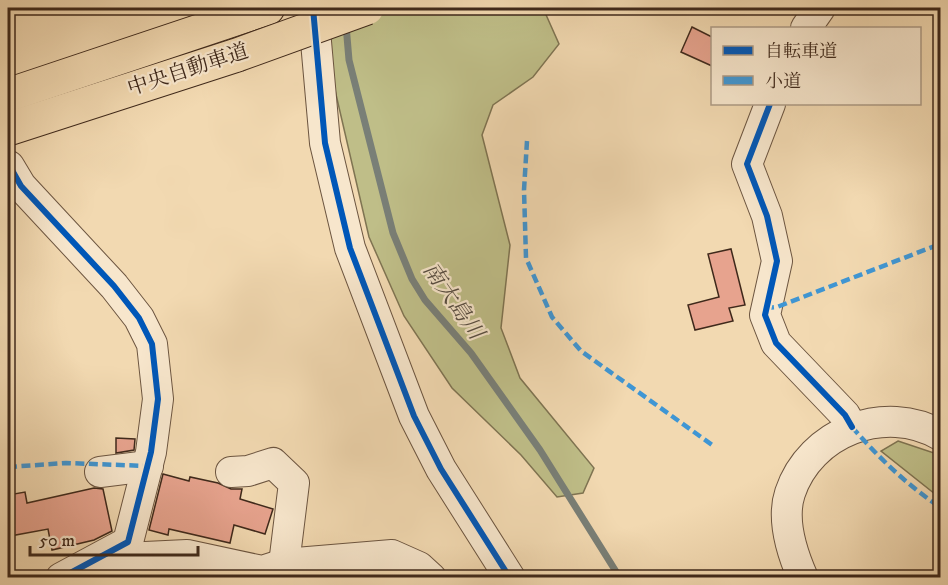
<svg xmlns="http://www.w3.org/2000/svg" width="948" height="585" font-family="'IM FELL DW Pica','Noto Serif JP',serif">
<style>
.green{fill:#bfbe88;stroke:#7f7452;stroke-width:1.5}
.lines{fill:none;stroke-linecap:round;stroke-linejoin:round}
.stream{stroke:#797f77;stroke-width:7}
.building{fill:#e7a38e;stroke:#3f291b;stroke-width:1.5}
.minor-casing{stroke:#6c5540;stroke-width:32}
.highway-casing{stroke:#3f291b;stroke-width:35}
.minor{stroke:#f7e6cc;stroke-width:30}
.highway{stroke:#f2d9b1;stroke-width:33}
.highway-bridge-casing{stroke:#3f291b;stroke-width:35;stroke-linecap:butt}
.highway-bridge{stroke:#f2d9b1;stroke-width:33}
.quiet{stroke:#3f96d4;stroke-width:4.5;stroke-dasharray:9 4.5;stroke-linecap:butt}
.cycleway-casing{stroke:#f7e6cc;stroke-width:10}
.cycleway{stroke:#0057b8;stroke-width:6}
.labels{text-anchor:middle;dominant-baseline:central;stroke-width:4.5;stroke-linejoin:round;paint-order:stroke}
.street-label{font-size:21px;fill:#3f291b;stroke:#f7e6cc}
.water-label{font-size:22px;font-style:italic;fill:#574d42;stroke:#f7e6cc}
</style>
<rect width="100%" height="100%" fill="#f2d9b1"/>
<filter id="stains"><feTurbulence type="fractalNoise" baseFrequency=".00333" numOctaves="4"/><feColorMatrix values="0 0 0 0 .2 0 0 0 0 .09 0 0 0 0 .02 0 0 0 .5 -.17"/></filter>
<radialGradient id="worn" r=".72"><stop offset=".6" stop-color="#630" stop-opacity="0"/><stop offset="1" stop-color="#630" stop-opacity=".3"/></radialGradient>
<g class="green">
<path d="M 316,8 L 543,8 L 559,44 L 533,77 L 493,105 L 482,135 L 510,245 L 501,328 L 520,378 L 594,468 L 583,493 L 557,497 L 521,455 L 452,388 L 404,316 L 369,237 Z"/>
<path d="M 898,441 L 940,455 L 940,498 L 881,451 Z"/>
<path d="M 170,566 L 236,578 L 86,578 L 105,571 Z"/>
</g>
<g class="lines">
<path class="stream" d="M 346,25 L 349,60 L 393,233 L 412,279 L 425,300 L 471,353 L 540,450 L 620,578"/>
</g>
<g class="building">
<path d="M 692,27 L 712,37 L 712,66 L 681,52 Z"/>
<path d="M 731,249 L 745,305 L 729,308 L 733,321 L 695,330 L 688,305 L 719,297 L 708,254 Z"/>
<path d="M 116,438 L 135,439 L 134,450 L 116,453 Z"/>
<path d="M 163,474 L 189,481 L 190,477 L 218,483 L 231,489 L 242,489 L 240,499 L 273,509 L 265,534 L 234,525 L 230,543 L 169,529 L 168,535 L 149,530 Z"/>
<path d="M 94,488 L 103,489 L 112,531 L 94,540 L 52,550 L 48,529 L 10,536 L 8,495 L 25,492 L 27,503 Z"/>
</g>
<g class="lines">
<defs>
<g id="minor">
<path d="M 313,8 L 325,143 L 350,248 L 414,416 L 441,469 L 510,578"/>
<path d="M 806,28 L 820,8"/>
<path d="M 770,104 L 747,164 L 767,216 L 777,261 L 765,315 L 776,343 L 845,415 L 852,427"/>
<path d="M 9,166 L 21,186 L 114,286 L 139,318 L 152,344 L 158,399 L 151,452 L 128,542 L 61,578"/>
<path d="M 100,472 L 148,466"/>
<path d="M 231,472 L 248,471 L 273,463 L 294,483 L 284,564"/>
<path d="M 103,559 L 187,555 L 262,571 L 284,564 L 392,555 L 419,567 L 431,578"/>
<path d="M 803,578 C 792,553 781,520 790,493 C 810,432 885,403 940,435"/>
</g>
<g id="highway">
<path d="M 8,95 L 268,8"/>
<path d="M 8,129 L 237,55"/>
</g>
</defs>
<use href="#minor" class="minor-casing"/>
<use href="#highway" class="highway-casing"/>
<use href="#minor" class="minor"/>
<use href="#highway" class="highway"/>
<defs>
<path id="highway-bridge" d="M 237,55 L 367,8"/>
</defs>
<use href="#highway-bridge" class="highway-bridge-casing"/>
<use href="#highway-bridge" class="highway-bridge"/>
<g class="quiet">
<path d="M 527,141 L 524,190 L 526,258 L 552,317 L 581,351 L 715,447"/>
<path d="M 765,308 L 777,307 L 940,244"/>
<path d="M 852,427 C 878,457 907,485 940,507"/>
<path d="M 8,467 L 66,463 L 148,466"/>
<path d="M 166,578 L 209,578"/>
</g>
<defs>
<g id="cycleway">
<path d="M 313,8 L 325,143 L 350,248 L 414,416 L 441,469 L 510,578"/>
<path d="M 770,104 L 747,164 L 767,216 L 777,261 L 765,315 L 776,343 L 845,415 L 852,427"/>
<path d="M 8,163 L 21,186 L 114,286 L 139,318 L 152,344 L 158,399 L 151,452 L 128,542 L 61,578"/>
</g>
</defs>
<use href="#cycleway" class="cycleway-casing"/>
<use href="#cycleway" class="cycleway"/>
</g>
<g class="labels">
<g class="street-label">
<text transform="translate(188 70) rotate(-18)">中央自動車道</text>
</g>
<g class="water-label">
<text transform="translate(453 301) rotate(55)">南大島川</text>
</g>
</g>
<rect width="948" height="585" fill="none" stroke="#f2d9b1" stroke-width="30"/>
<rect x="9" y="9" width="930" height="567" fill="none" stroke="#3f291b" stroke-width="3"/>
<rect x="15" y="15" width="918" height="555" fill="none" stroke="#3f291b" stroke-width="1.5"/>
<rect x="711" y="27" width="210" height="78" fill="#f7e6cc" stroke="#ad9a85" stroke-width="1.5"/>
<rect x="723" y="46" width="30" height="9" fill="#0057b8" stroke="#ad9a85" stroke-width="1.5"/>
<text x="765" y="57" font-size="18" fill="#3f291b">自転車道</text>
<rect x="723" y="76" width="30" height="9" fill="#3f96d4" stroke="#ad9a85" stroke-width="1.5"/>
<text x="765" y="87" font-size="18" fill="#3f291b">小道</text>
<path d="M30 546v9h168v-9" fill="none" stroke="#3f291b" stroke-width="3"/>
<text x="39" y="546" font-size="18" fill="#3f291b" stroke="#f7e6cc" stroke-width="4.5" paint-order="stroke">50 m</text>
<rect width="100%" height="100%" filter="url(#stains)"/>
<rect width="100%" height="100%" fill="url(#worn)"/>
</svg>
